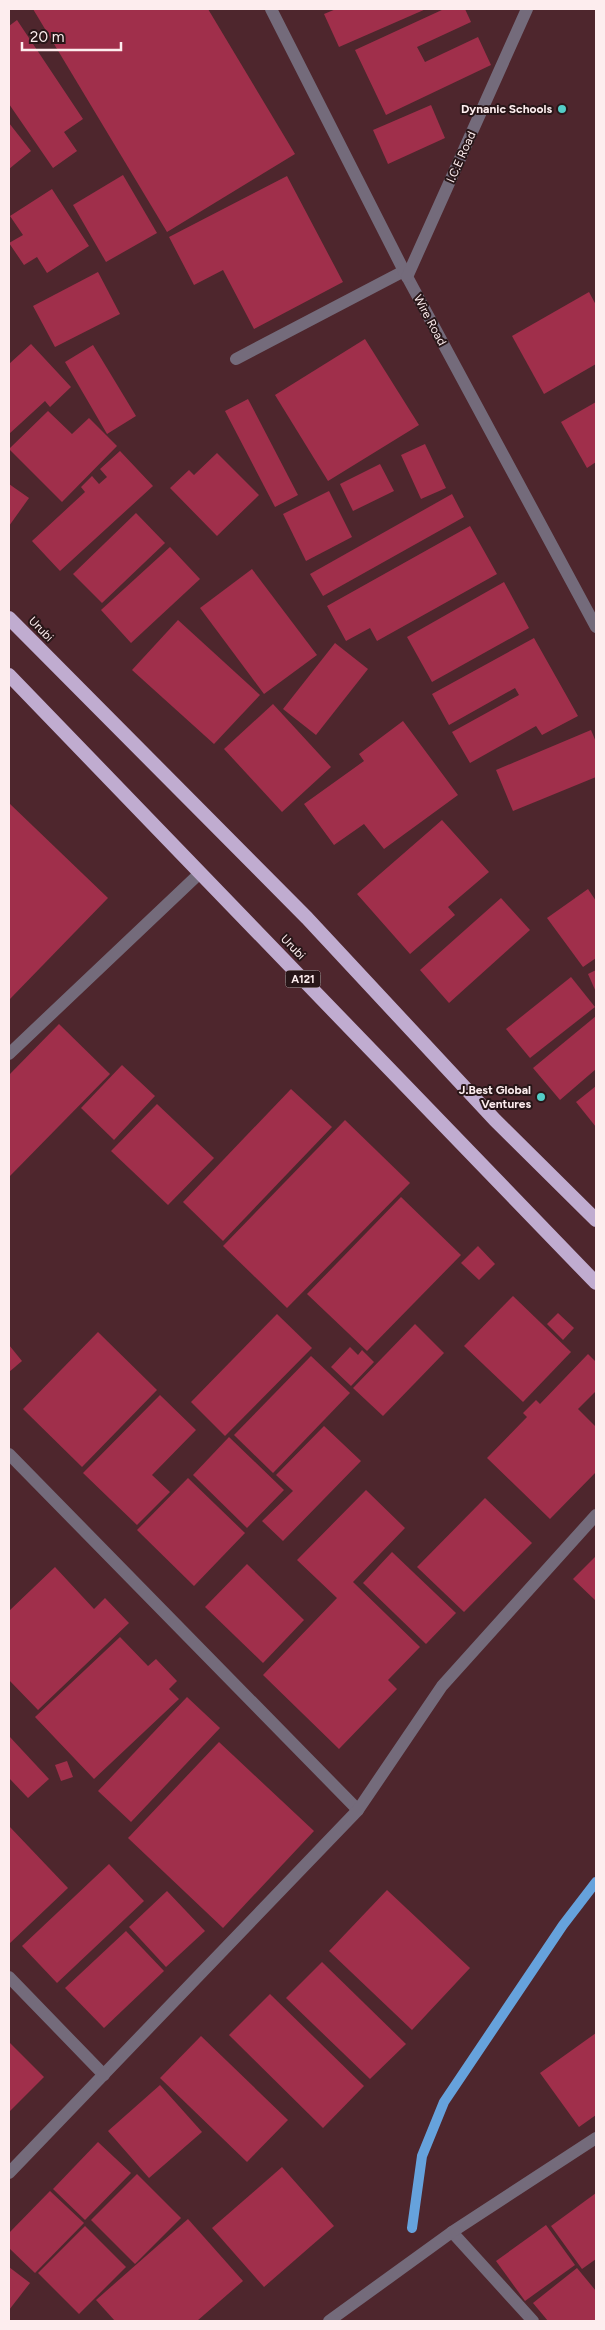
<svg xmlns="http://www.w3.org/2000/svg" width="605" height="2330" font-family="Figtree,sans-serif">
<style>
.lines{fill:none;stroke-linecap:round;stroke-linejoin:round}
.stream{stroke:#66a2dc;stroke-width:10}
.building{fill:#a02f4b}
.service{stroke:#746b7b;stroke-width:12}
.minor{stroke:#746b7b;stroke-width:12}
.tertiary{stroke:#746b7b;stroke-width:12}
.trunk{stroke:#c0acd0;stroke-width:14}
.poi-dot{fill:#54cdc7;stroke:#281618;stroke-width:2}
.labels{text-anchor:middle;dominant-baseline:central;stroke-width:4;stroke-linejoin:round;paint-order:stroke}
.shield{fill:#281618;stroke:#bdacae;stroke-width:1}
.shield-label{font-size:11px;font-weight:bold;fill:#fdedee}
.poi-label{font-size:12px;font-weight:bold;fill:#fdedee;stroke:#281618;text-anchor:end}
.street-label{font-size:12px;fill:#fdedee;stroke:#281618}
</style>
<rect width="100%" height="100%" fill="#4e262d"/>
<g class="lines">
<path class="stream" d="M 412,2228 L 422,2156 L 444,2102 L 563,1925 L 596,1882"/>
</g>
<g class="building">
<path d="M 33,9 L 208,9 L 295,154 L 167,232 Z"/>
<path d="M 336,9 L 426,9 L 339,47 L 324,14 Z"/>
<path d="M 444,9 L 465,9 L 471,22 L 417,47 L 425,62 L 478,37 L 491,65 L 386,115 L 355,50 Z"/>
<path d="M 17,20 L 83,119 L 64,132 L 77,151 L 53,168 L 9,104 L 9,26 Z"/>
<path d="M 431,105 L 445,138 L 388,164 L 373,130 Z"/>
<path d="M 9,123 L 31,151 L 9,169 Z"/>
<path d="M 123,175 L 157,233 L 106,262 L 73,205 Z"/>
<path d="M 287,176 L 343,282 L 254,329 L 223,270 L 194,285 L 169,237 Z"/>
<path d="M 52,189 L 89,246 L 47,273 L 37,257 L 24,265 L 9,243 L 23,235 L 10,216 Z"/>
<path d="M 98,272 L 120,314 L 55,347 L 33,306 Z"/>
<path d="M 589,292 L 596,305 L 596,364 L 544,394 L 512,336 Z"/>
<path d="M 365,339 L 419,425 L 328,481 L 275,395 Z"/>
<path d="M 31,344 L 71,387 L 50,407 L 45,401 L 9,434 L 9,364 Z"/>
<path d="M 93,345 L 136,416 L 107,434 L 65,362 Z"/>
<path d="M 248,399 L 298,495 L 275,507 L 225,411 Z"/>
<path d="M 596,402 L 596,462 L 587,468 L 561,422 Z"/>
<path d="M 48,411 L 72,434 L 89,418 L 117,446 L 62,502 L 9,449 Z"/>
<path d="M 425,444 L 446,488 L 421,499 L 401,455 Z"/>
<path d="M 120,451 L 153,486 L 60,571 L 32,541 L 85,492 L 81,487 L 92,476 L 99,484 L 107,477 L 100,469 Z"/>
<path d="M 217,453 L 259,495 L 217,536 L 170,488 L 189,470 L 194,475 Z"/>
<path d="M 380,464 L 394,491 L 353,511 L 340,484 Z"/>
<path d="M 9,484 L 29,498 L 9,526 Z"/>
<path d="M 329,491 L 352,537 L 306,561 L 283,514 Z"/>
<path d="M 452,494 L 464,517 L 323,596 L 310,574 Z"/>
<path d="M 136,513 L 165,543 L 102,603 L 73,574 Z"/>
<path d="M 470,526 L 497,574 L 377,641 L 370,628 L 346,641 L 327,606 Z"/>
<path d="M 170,547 L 200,579 L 131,643 L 101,610 Z"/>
<path d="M 252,569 L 317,655 L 264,694 L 200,608 Z"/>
<path d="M 504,582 L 529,628 L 432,682 L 407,637 Z"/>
<path d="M 178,620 L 260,695 L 214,744 L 132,670 Z"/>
<path d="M 534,638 L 578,716 L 542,735 L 536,726 L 470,763 L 452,732 L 519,695 L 515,688 L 449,725 L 432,694 Z"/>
<path d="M 335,643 L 368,669 L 316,735 L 283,709 Z"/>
<path d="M 273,704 L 331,767 L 282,812 L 224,749 Z"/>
<path d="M 403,721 L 458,795 L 384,849 L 364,824 L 334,845 L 304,804 L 364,761 L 359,754 Z"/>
<path d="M 591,730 L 596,742 L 596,777 L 513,811 L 496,770 Z"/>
<path d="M 9,803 L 108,898 L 9,1000 Z"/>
<path d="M 442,820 L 489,872 L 448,907 L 455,915 L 410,954 L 357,894 Z"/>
<path d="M 588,889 L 596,901 L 596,958 L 583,967 L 547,918 Z"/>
<path d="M 501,898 L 530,930 L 449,1003 L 420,970 Z"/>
<path d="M 596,970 L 596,992 L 588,974 Z"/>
<path d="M 571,977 L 595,1007 L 530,1058 L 506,1029 Z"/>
<path d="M 596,1016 L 596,1069 L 560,1100 L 533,1068 Z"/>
<path d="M 59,1024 L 110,1074 L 9,1177 L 9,1075 Z"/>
<path d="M 122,1065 L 155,1096 L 114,1140 L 81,1108 Z"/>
<path d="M 596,1086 L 596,1127 L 576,1102 Z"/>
<path d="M 291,1089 L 332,1127 L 223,1241 L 183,1202 Z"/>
<path d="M 157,1104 L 214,1158 L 168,1205 L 111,1151 Z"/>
<path d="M 345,1120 L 410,1183 L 287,1308 L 223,1246 Z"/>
<path d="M 401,1197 L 461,1255 L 367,1351 L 307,1294 Z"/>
<path d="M 478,1246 L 495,1264 L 479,1280 L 461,1263 Z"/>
<path d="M 513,1296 L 571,1352 L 523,1402 L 464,1346 Z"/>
<path d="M 558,1313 L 574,1328 L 563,1340 L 547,1324 Z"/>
<path d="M 277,1314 L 312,1348 L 225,1436 L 191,1402 Z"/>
<path d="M 415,1324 L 444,1353 L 383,1416 L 353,1388 Z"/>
<path d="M 98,1332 L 157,1390 L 82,1467 L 23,1409 Z"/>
<path d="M 9,1345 L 22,1361 L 9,1372 Z"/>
<path d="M 350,1347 L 358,1355 L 362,1350 L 374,1362 L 351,1386 L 331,1367 Z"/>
<path d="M 588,1354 L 596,1362 L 596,1391 L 578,1409 L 596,1427 L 596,1472 L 550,1519 L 487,1458 L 527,1417 L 523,1413 L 536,1400 L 540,1404 Z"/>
<path d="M 311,1356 L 350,1393 L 273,1473 L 234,1435 Z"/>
<path d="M 160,1395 L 196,1430 L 152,1475 L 170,1492 L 137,1525 L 83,1473 Z"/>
<path d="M 324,1426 L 361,1461 L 283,1541 L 262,1521 L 293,1491 L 276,1475 Z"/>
<path d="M 229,1437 L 284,1490 L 247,1528 L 193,1475 Z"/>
<path d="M 188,1478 L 245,1533 L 194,1586 L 137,1530 Z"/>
<path d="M 366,1490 L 405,1528 L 353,1582 L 420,1647 L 388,1680 L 397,1689 L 339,1749 L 263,1675 L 337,1598 L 297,1560 Z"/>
<path d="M 485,1498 L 532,1543 L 464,1612 L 417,1567 Z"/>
<path d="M 392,1552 L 456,1613 L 426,1644 L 363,1583 Z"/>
<path d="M 596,1556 L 596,1601 L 573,1579 Z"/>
<path d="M 247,1564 L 304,1620 L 263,1663 L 205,1607 Z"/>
<path d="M 55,1567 L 94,1609 L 105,1598 L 129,1623 L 38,1710 L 9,1680 L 9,1611 Z"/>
<path d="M 120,1637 L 148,1666 L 156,1659 L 177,1681 L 169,1689 L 179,1699 L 94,1779 L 35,1717 Z"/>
<path d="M 187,1697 L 220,1728 L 131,1822 L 98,1791 Z"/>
<path d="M 9,1736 L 49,1779 L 28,1798 L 9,1778 Z"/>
<path d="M 219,1742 L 314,1831 L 223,1928 L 128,1838 Z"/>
<path d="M 67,1761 L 73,1777 L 61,1781 L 55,1765 Z"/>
<path d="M 9,1826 L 68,1888 L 9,1944 Z"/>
<path d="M 109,1864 L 144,1901 L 57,1983 L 22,1946 Z"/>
<path d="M 387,1890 L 470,1968 L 412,2030 L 329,1951 Z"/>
<path d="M 167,1891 L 205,1931 L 166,1967 L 129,1927 Z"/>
<path d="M 126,1931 L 164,1971 L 104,2028 L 65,1988 Z"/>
<path d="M 322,1962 L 406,2044 L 370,2079 L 286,1998 Z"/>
<path d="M 270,1994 L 364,2086 L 323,2128 L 229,2035 Z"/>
<path d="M 596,2033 L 596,2115 L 579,2127 L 540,2073 Z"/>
<path d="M 201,2036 L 288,2120 L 247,2162 L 160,2078 Z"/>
<path d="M 9,2042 L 44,2077 L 9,2112 Z"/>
<path d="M 160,2085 L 202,2132 L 149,2178 L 108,2131 Z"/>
<path d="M 98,2142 L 131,2173 L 85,2220 L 53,2189 Z"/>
<path d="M 282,2167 L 334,2226 L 264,2287 L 212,2228 Z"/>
<path d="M 137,2174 L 181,2218 L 135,2264 L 91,2220 Z"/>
<path d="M 50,2191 L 84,2223 L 35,2273 L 9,2248 L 9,2233 Z"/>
<path d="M 596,2193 L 596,2259 L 582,2269 L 551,2226 Z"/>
<path d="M 188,2219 L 243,2281 L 197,2321 L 115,2321 L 96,2300 Z"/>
<path d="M 546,2225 L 575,2265 L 525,2301 L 496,2261 Z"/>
<path d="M 85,2226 L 126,2267 L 79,2314 L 38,2273 Z"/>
<path d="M 9,2267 L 30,2283 L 9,2310 Z"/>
<path d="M 577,2268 L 596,2291 L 596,2321 L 548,2321 L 533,2303 Z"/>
</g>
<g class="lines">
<g class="service">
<path d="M 236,359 L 404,271"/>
<path d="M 9,1054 L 200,873"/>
</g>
<g class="minor">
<path d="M 271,9 L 404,271 L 596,627"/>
<path d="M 407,277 L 527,9"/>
<path d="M 9,1454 L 358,1810"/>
<path d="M 9,1977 L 104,2075"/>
<path d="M 9,2173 L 358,1810 L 442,1686 L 596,1515"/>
<path d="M 452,2232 L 533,2321"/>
</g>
<path class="tertiary" d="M 329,2321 L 452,2232 L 596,2138"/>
<g class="trunk">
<path d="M 9,618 L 307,918 L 495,1120 L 596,1220"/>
<path d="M 9,675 L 596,1283"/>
</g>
</g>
<g class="poi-dot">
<circle cx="562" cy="109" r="5"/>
<circle cx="541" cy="1097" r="5"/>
</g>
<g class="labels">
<rect class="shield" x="285.5" y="970.5" width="35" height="17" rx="4"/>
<g class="shield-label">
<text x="303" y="979">A121</text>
</g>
<g class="poi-label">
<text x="552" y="109">Dynanic Schools</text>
<text x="531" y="1090">J.Best Global<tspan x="531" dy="14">Ventures</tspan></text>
</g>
<g class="street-label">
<text transform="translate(461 157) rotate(-66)">I.C.E Road</text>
<text transform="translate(430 320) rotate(62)">Wire Road</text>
<text transform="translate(41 629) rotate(45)">Urubi</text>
<text transform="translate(293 947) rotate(46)">Urubi</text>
</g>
</g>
<rect width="605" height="2330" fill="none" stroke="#fdedee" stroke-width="20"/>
<path d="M22 42v8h99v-8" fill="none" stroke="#fdedee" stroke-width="2.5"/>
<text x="30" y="42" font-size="15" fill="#fdedee" stroke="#281618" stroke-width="4" paint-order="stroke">20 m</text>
</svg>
